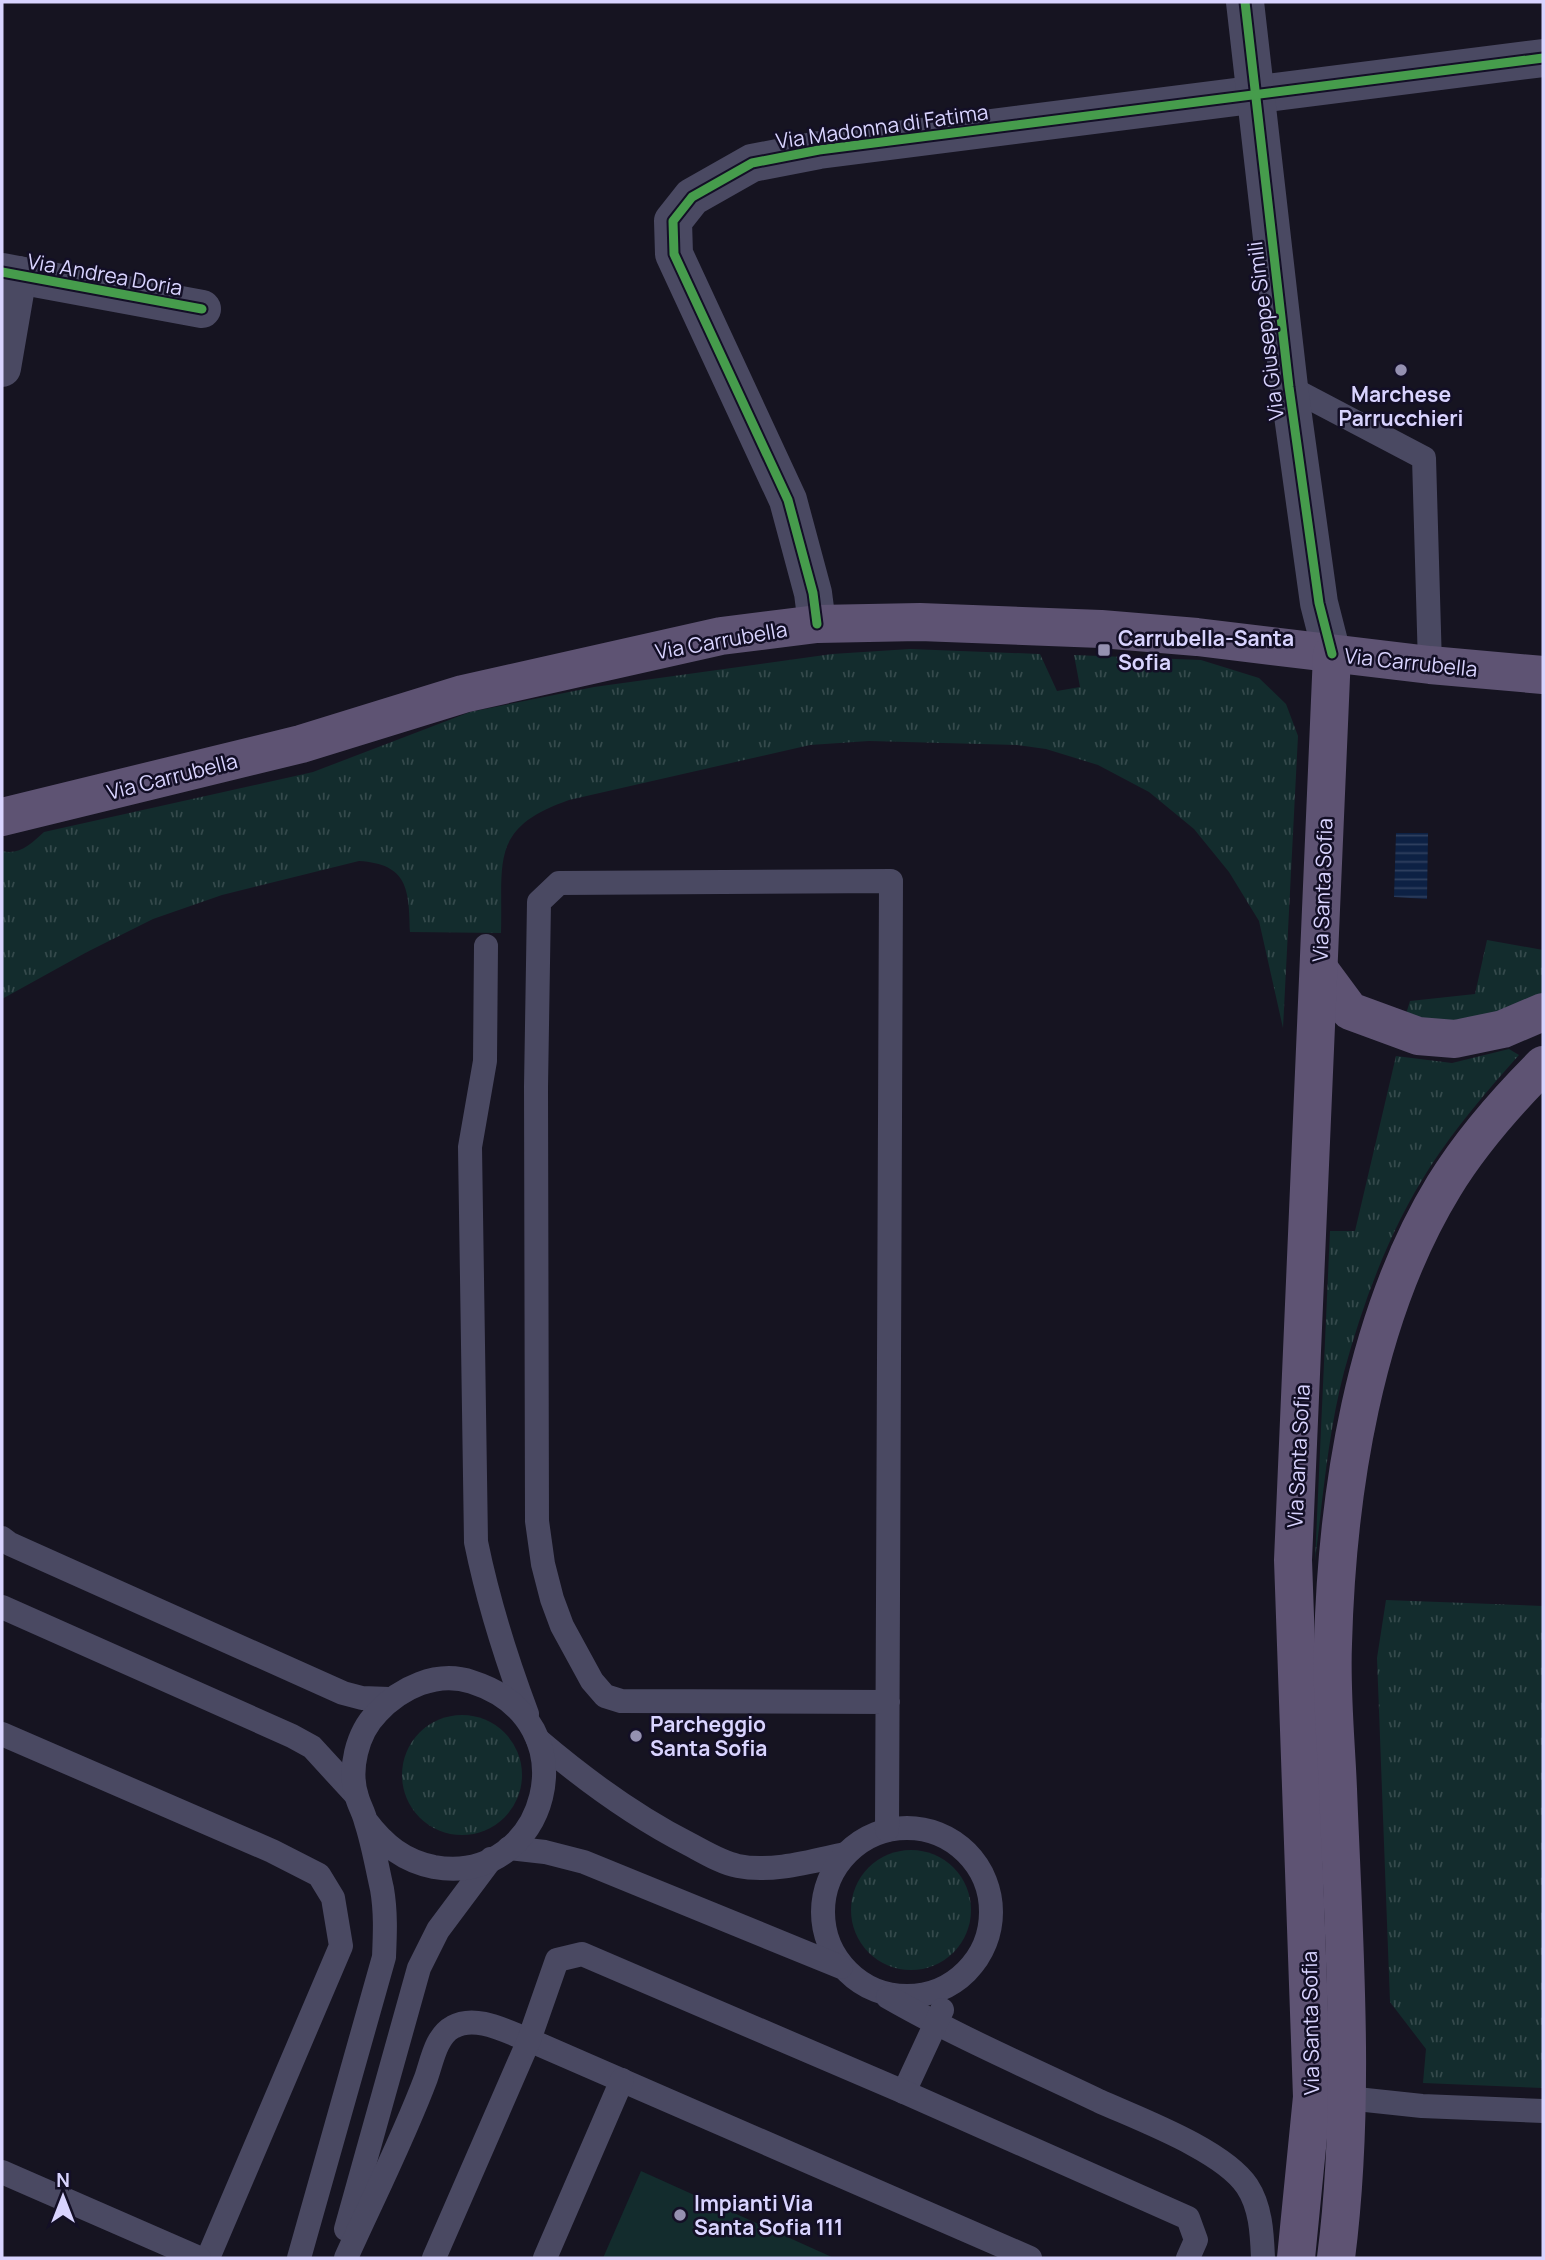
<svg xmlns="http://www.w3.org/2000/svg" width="1545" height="2260" font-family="Manrope,sans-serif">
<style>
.grass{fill:url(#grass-tufts)}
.garden{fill:#132c2d}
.water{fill:url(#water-rules)}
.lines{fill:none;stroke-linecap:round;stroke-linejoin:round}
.service{stroke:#4a4962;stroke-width:24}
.minor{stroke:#4a4962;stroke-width:38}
.tertiary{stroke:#4a4962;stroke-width:38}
.primary{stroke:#5e5373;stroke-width:38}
.cycleway-casing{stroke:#130f26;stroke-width:13}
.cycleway{stroke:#469c4c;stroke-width:9}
.poi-dot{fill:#9591b1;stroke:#130f26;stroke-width:2.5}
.labels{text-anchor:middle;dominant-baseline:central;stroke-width:5;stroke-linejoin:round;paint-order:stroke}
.street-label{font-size:21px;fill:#d9d4ff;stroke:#130f26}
.poi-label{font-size:21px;font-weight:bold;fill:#d9d4ff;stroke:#130f26;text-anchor:start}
</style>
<defs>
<pattern id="grass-tufts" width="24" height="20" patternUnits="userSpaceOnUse" patternTransform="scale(1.75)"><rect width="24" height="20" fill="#132c2d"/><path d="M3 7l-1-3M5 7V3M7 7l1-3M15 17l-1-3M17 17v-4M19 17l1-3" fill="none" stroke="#354a4c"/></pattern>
<pattern id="water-rules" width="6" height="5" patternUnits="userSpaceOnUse" patternTransform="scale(1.75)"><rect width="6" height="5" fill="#0d2144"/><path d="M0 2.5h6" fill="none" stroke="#304060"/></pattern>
</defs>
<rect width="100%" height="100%" fill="#161421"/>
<g class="grass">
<path d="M 910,649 L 1040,654 L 1057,691 L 1080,687 L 1074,655 L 1201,660 L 1259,678 L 1286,704 L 1298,736 L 1283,1028 L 1259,921 L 1229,872 L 1194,829 L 1149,792 L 1098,765 L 1046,749 L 1017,745 L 869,741 L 810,745 L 569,800 C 489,828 503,861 501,933 L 410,932 C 409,889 408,864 359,861 L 222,895 L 153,919 L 87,952 L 2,999 L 2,851 C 19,856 32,843 44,832 L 313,772 L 470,712 L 594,687 L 832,654 Z"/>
<path d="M 1487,940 L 1543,950 L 1543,997 L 1483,1017 L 1433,1022 L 1406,1014 L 1410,1001 L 1475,994 Z"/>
<path d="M 1509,1049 L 1519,1055 C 1487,1091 1456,1127 1430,1167 C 1390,1229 1363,1302 1344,1372 C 1328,1433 1323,1498 1315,1561 L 1330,1231 L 1355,1231 L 1396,1056 L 1452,1063 Z"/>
<path d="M 1386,1600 L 1543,1606 L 1543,2088 L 1423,2083 L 1426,2049 L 1390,2002 L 1377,1658 Z"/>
<circle cx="462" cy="1775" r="60"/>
<circle cx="911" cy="1910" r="60"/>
</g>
<path class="garden" d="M 641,2171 L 834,2258 L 603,2258 Z"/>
<path class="water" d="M 1396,833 L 1428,833 L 1427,899 L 1394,897 Z"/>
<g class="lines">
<g class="service">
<path d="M 1289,387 L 1424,458 L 1430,665"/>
<path d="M 486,946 L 485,1061 L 470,1147 L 476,1542 C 488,1601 506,1658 527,1714"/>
<path d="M 2,1538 L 10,1544 L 343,1693 L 362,1698 L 389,1699"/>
<path d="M 2,1607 L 292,1736 L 312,1747 L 356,1795"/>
<path d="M 2,1734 L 272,1851 L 319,1875 L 333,1898 L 341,1946 L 208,2258"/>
<path d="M 538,1740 C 585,1780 634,1816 689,1844 C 704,1852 722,1863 738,1866 C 772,1873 812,1861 845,1854"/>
<circle cx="907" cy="1912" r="84"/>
<path d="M 887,1830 L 888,1599 L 891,881 L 559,883 L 539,902 L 536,1087 L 537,1521 L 543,1564 L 552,1599 L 562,1626 L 592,1681 L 605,1696 L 621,1701 L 888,1702"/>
<path d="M 509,1848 L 545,1852 L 584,1862 L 841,1967"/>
<path d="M 888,1997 C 956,2036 1028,2067 1099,2101 C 1139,2119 1223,2150 1247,2186 C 1261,2207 1262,2234 1263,2258"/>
<path d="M 904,2092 L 942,2010"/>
<path d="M 1347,2098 L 1422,2106 L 1543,2111"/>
<path d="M 2,2172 L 199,2258"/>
<path d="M 346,2229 L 419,1968 L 438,1930 L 491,1859"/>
<path d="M 299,2258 L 384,1957 C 385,1934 386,1912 382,1889 C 377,1867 373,1843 366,1822 C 364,1813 359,1805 357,1797 C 348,1770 357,1733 377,1713 C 400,1688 437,1670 472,1682 C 594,1721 547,1887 434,1867 C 404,1861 384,1845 366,1821"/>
<path d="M 346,2258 C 373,2198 403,2139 426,2078 C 432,2061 436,2036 453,2027 C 476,2014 507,2032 529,2040 L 1030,2258"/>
<path d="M 434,2258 L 529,2040 L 557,1960 L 582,1954 L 904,2092 L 1188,2218 L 1196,2240 L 1188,2258"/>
<path d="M 545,2258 L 622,2080"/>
</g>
<g class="minor">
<path d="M 2,272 L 202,309"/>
<path d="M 2,368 L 18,275"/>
<path d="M 817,624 L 813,593 L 788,500 L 674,254 L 673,221 L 692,197 L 752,163 L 819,150 L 1543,58"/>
</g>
<path class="tertiary" d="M 1245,2 L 1289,387 L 1319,603 L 1332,654"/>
<g class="primary">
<path d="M 2,817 L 301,744 L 463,694 L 721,636 L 817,624 L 920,622 L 1101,629 L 1197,637 L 1430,665 L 1543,675"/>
<path d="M 1319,969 L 1350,1011 L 1418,1036 L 1455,1039 L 1503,1029 L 1543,1012"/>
<path d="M 1296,2258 L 1312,2097 L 1293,1560 L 1332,654"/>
<path d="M 1336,2258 C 1356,2102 1344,1945 1338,1789 C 1336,1741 1331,1692 1333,1644 C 1337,1493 1364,1317 1444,1186 C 1471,1142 1507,1101 1543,1065"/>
</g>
<defs>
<g id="cycleway">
<path d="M 1245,2 L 1289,387 L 1319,603 L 1332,654"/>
<path d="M 2,272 L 202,309"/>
<path d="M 817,624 L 813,593 L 788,500 L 674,254 L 673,221 L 692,197 L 752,163 L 819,150 L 1543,58"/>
</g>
</defs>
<use href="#cycleway" class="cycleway-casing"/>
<use href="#cycleway" class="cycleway"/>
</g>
<g class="poi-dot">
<circle cx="1401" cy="370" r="7"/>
<rect x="1097" y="643" width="14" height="14" rx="3.5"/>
<circle cx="636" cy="1736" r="7"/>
<circle cx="680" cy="2215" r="7"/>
</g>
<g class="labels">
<g class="street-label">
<text transform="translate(882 126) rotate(-8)">Via Madonna di Fatima</text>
<text transform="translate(105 274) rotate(10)">Via Andrea Doria</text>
<text transform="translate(1265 331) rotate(-97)">Via Giuseppe Simili</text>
<text transform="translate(721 640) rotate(-10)">Via Carrubella</text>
<text transform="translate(1411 662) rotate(6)">Via Carrubella</text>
<text transform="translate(172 776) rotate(-14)">Via Carrubella</text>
<text transform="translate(1322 890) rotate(-88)">Via Santa Sofia</text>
<text transform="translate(1298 1456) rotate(-87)">Via Santa Sofia</text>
<text transform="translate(1310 2023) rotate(-91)">Via Santa Sofia</text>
</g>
<g class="poi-label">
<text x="1401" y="394" text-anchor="middle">Marchese<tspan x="1401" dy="24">Parrucchieri</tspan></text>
<text x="1118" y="638">Carrubella-Santa<tspan x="1118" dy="24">Sofia</tspan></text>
<text x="650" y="1724">Parcheggio<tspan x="650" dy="24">Santa Sofia</tspan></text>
<text x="694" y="2203">Impianti Via<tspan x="694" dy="24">Santa Sofia 111</tspan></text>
</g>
</g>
<rect width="1545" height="2260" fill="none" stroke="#d9d4ff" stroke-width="7"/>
<g transform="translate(63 2197)" stroke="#130f26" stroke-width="5" paint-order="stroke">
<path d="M0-5L12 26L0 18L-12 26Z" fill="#d9d4ff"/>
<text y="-10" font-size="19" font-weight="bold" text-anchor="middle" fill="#d9d4ff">N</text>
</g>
</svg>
